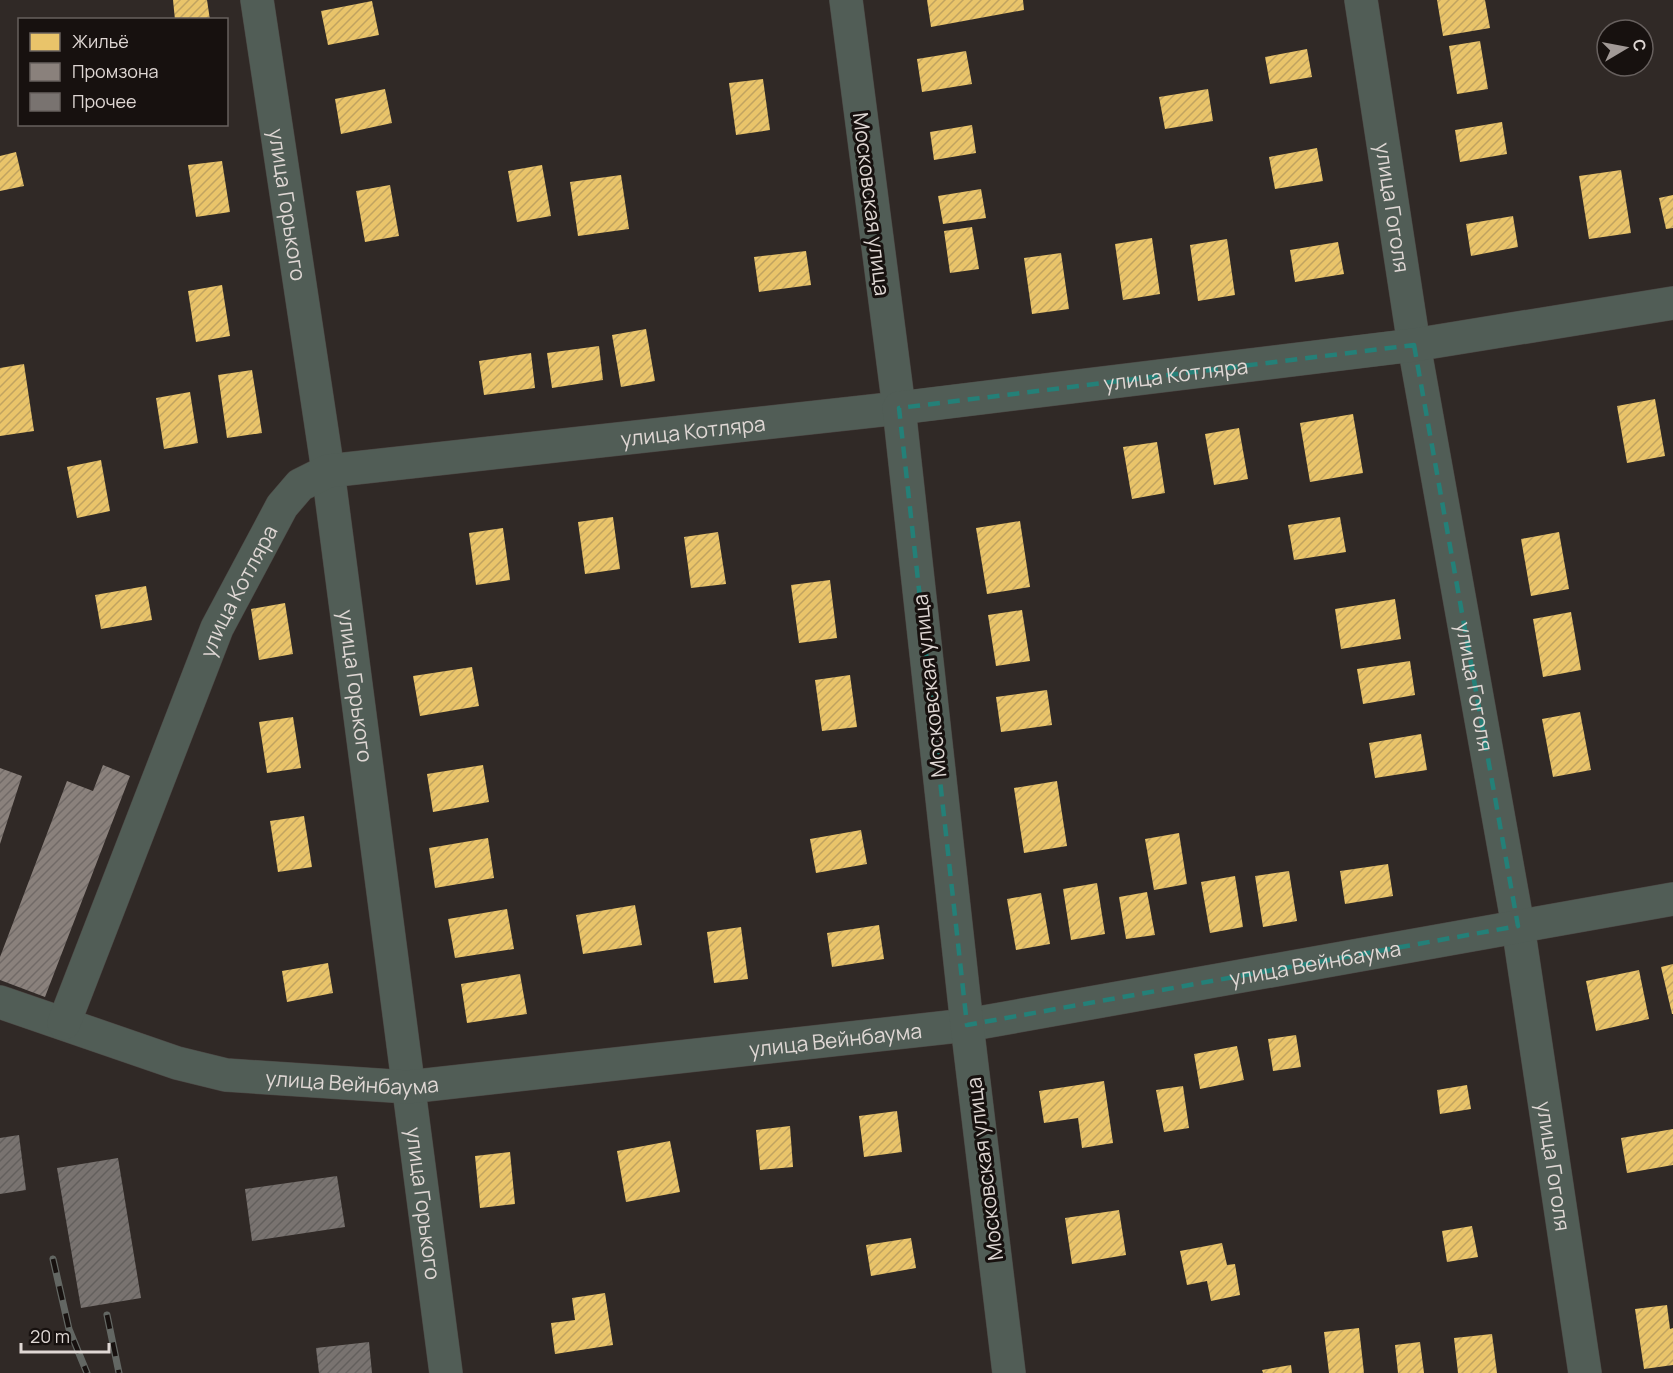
<svg xmlns="http://www.w3.org/2000/svg" width="1673" height="1373" font-family="Manrope,sans-serif">
<style>
.homes{fill:url(#homes-hatch)}
.industry{fill:url(#industry-hatch)}
.building{fill:url(#building-hatch)}
.lines{fill:none;stroke-linecap:round;stroke-linejoin:round}
.minor-casing{stroke:#4b4643;stroke-width:34}
.tertiary-casing{stroke:#4b4643;stroke-width:34}
.minor{stroke:#515d56;stroke-width:33}
.tertiary{stroke:#515d56;stroke-width:33}
.rail-casing{stroke:#636763;stroke-width:7}
.rail{stroke:#17110f;stroke-width:4.5;stroke-dasharray:14;stroke-linecap:butt}
.marked{fill:none;stroke:#248078;stroke-width:4.5;stroke-dasharray:12 8;stroke-linejoin:round}
.labels{text-anchor:middle;dominant-baseline:central;stroke-width:6;stroke-linejoin:round;paint-order:stroke}
.street-label{font-size:21px;fill:#dfd7d4;stroke:#17110f}
</style>
<defs>
<pattern id="homes-hatch" width="6" height="6" patternUnits="userSpaceOnUse" patternTransform="scale(1.5)"><rect width="6" height="6" fill="#e9c46a"/><path d="M-1 1l2-2M0 6l6-6M5 7l2-2" fill="none" stroke="#c0a360"/></pattern>
<pattern id="industry-hatch" width="6" height="6" patternUnits="userSpaceOnUse" patternTransform="scale(1.5)"><rect width="6" height="6" fill="#8a817c"/><path d="M-1 1l2-2M0 6l6-6M5 7l2-2" fill="none" stroke="#716a67"/></pattern>
<pattern id="building-hatch" width="6" height="6" patternUnits="userSpaceOnUse" patternTransform="scale(1.5)"><rect width="6" height="6" fill="#797370"/><path d="M-1 1l2-2M0 6l6-6M5 7l2-2" fill="none" stroke="#635f5d"/></pattern>
</defs>
<rect width="100%" height="100%" fill="#302926"/>
<g class="homes">
<path d="M 173,0 L 207,0 L 210,20 L 175,20 Z"/>
<path d="M 927,0 L 1023,0 L 1024,10 L 931,27 Z"/>
<path d="M 1437,0 L 1485,0 L 1490,28 L 1443,36 Z"/>
<path d="M 372,1 L 379,35 L 328,45 L 321,11 Z"/>
<path d="M 1480,41 L 1488,89 L 1457,94 L 1449,46 Z"/>
<path d="M 1307,49 L 1312,77 L 1270,84 L 1265,57 Z"/>
<path d="M 966,51 L 972,84 L 922,92 L 917,59 Z"/>
<path d="M 763,79 L 770,130 L 736,135 L 729,83 Z"/>
<path d="M 385,89 L 392,123 L 341,134 L 335,99 Z"/>
<path d="M 1208,89 L 1213,121 L 1165,129 L 1159,97 Z"/>
<path d="M 1502,122 L 1507,154 L 1460,162 L 1455,130 Z"/>
<path d="M 972,125 L 976,153 L 934,160 L 930,132 Z"/>
<path d="M 1317,148 L 1323,181 L 1275,189 L 1269,157 Z"/>
<path d="M 16,152 L 24,186 L 0,191 L 0,156 Z"/>
<path d="M 222,161 L 230,212 L 196,217 L 188,165 Z"/>
<path d="M 542,165 L 551,216 L 517,222 L 508,171 Z"/>
<path d="M 1621,170 L 1631,233 L 1589,239 L 1579,176 Z"/>
<path d="M 621,175 L 629,229 L 578,236 L 570,182 Z"/>
<path d="M 390,185 L 399,236 L 365,242 L 356,191 Z"/>
<path d="M 981,189 L 986,218 L 943,224 L 938,196 Z"/>
<path d="M 1673,195 L 1673,228 L 1666,229 L 1659,198 Z"/>
<path d="M 1513,216 L 1518,247 L 1471,256 L 1466,224 Z"/>
<path d="M 972,227 L 979,269 L 950,273 L 944,231 Z"/>
<path d="M 1152,238 L 1160,294 L 1123,300 L 1115,244 Z"/>
<path d="M 1227,239 L 1235,295 L 1198,301 L 1190,245 Z"/>
<path d="M 1338,242 L 1344,274 L 1295,282 L 1290,250 Z"/>
<path d="M 806,251 L 811,285 L 759,292 L 754,257 Z"/>
<path d="M 1061,253 L 1069,309 L 1032,314 L 1024,258 Z"/>
<path d="M 222,285 L 230,336 L 196,342 L 188,291 Z"/>
<path d="M 646,329 L 655,381 L 621,387 L 612,335 Z"/>
<path d="M 599,346 L 603,380 L 552,388 L 547,353 Z"/>
<path d="M 531,353 L 535,388 L 484,395 L 479,361 Z"/>
<path d="M 24,364 L 34,431 L 0,436 L 0,368 Z"/>
<path d="M 252,370 L 262,433 L 227,438 L 218,375 Z"/>
<path d="M 190,392 L 198,443 L 164,449 L 156,398 Z"/>
<path d="M 1655,399 L 1665,456 L 1627,463 L 1617,406 Z"/>
<path d="M 1353,414 L 1363,473 L 1310,482 L 1300,423 Z"/>
<path d="M 1239,428 L 1248,479 L 1214,485 L 1205,434 Z"/>
<path d="M 1157,442 L 1165,493 L 1132,499 L 1123,447 Z"/>
<path d="M 101,460 L 110,511 L 77,518 L 67,467 Z"/>
<path d="M 613,517 L 620,569 L 585,574 L 578,522 Z"/>
<path d="M 1340,517 L 1346,552 L 1294,560 L 1288,525 Z"/>
<path d="M 1020,521 L 1030,587 L 987,594 L 976,528 Z"/>
<path d="M 503,528 L 510,580 L 476,585 L 469,533 Z"/>
<path d="M 718,532 L 726,584 L 691,588 L 684,537 Z"/>
<path d="M 1559,532 L 1569,589 L 1531,596 L 1521,539 Z"/>
<path d="M 830,580 L 837,638 L 799,643 L 791,585 Z"/>
<path d="M 146,586 L 152,620 L 101,629 L 95,595 Z"/>
<path d="M 1395,599 L 1401,639 L 1341,649 L 1335,609 Z"/>
<path d="M 285,603 L 293,654 L 259,660 L 251,609 Z"/>
<path d="M 1022,610 L 1030,661 L 996,666 L 988,615 Z"/>
<path d="M 1571,612 L 1581,670 L 1543,677 L 1533,619 Z"/>
<path d="M 1410,661 L 1415,695 L 1363,704 L 1357,669 Z"/>
<path d="M 472,667 L 479,706 L 420,716 L 413,676 Z"/>
<path d="M 850,675 L 857,727 L 822,731 L 815,680 Z"/>
<path d="M 1047,690 L 1052,725 L 1001,732 L 996,697 Z"/>
<path d="M 1580,712 L 1591,770 L 1553,777 L 1542,719 Z"/>
<path d="M 293,717 L 301,768 L 267,773 L 259,722 Z"/>
<path d="M 1421,734 L 1427,770 L 1375,778 L 1369,743 Z"/>
<path d="M 483,765 L 489,802 L 433,812 L 427,774 Z"/>
<path d="M 1057,781 L 1067,846 L 1024,853 L 1014,788 Z"/>
<path d="M 304,816 L 312,867 L 278,872 L 270,821 Z"/>
<path d="M 861,830 L 867,864 L 816,873 L 810,839 Z"/>
<path d="M 1179,833 L 1187,884 L 1154,890 L 1145,839 Z"/>
<path d="M 488,838 L 494,878 L 435,888 L 429,848 Z"/>
<path d="M 1388,864 L 1393,896 L 1345,904 L 1340,871 Z"/>
<path d="M 1289,871 L 1297,921 L 1263,927 L 1255,876 Z"/>
<path d="M 1235,876 L 1243,927 L 1210,933 L 1201,882 Z"/>
<path d="M 1097,883 L 1105,934 L 1071,940 L 1063,889 Z"/>
<path d="M 1147,892 L 1155,935 L 1126,939 L 1119,897 Z"/>
<path d="M 1041,893 L 1050,944 L 1016,950 L 1007,899 Z"/>
<path d="M 635,905 L 642,945 L 583,954 L 576,915 Z"/>
<path d="M 507,909 L 514,949 L 455,958 L 448,919 Z"/>
<path d="M 879,925 L 884,959 L 832,967 L 827,933 Z"/>
<path d="M 741,927 L 748,979 L 714,983 L 707,932 Z"/>
<path d="M 328,963 L 333,993 L 287,1002 L 282,971 Z"/>
<path d="M 1673,964 L 1673,1014 L 1672,1014 L 1661,967 Z"/>
<path d="M 1639,970 L 1649,1019 L 1596,1031 L 1586,981 Z"/>
<path d="M 520,974 L 527,1014 L 467,1023 L 461,984 Z"/>
<path d="M 1296,1035 L 1301,1067 L 1273,1071 L 1268,1039 Z"/>
<path d="M 1237,1046 L 1244,1080 L 1200,1089 L 1194,1054 Z"/>
<path d="M 1104,1081 L 1113,1143 L 1082,1148 L 1078,1118 L 1044,1123 L 1039,1091 Z"/>
<path d="M 1467,1085 L 1471,1109 L 1440,1114 L 1437,1090 Z"/>
<path d="M 1183,1086 L 1189,1128 L 1164,1132 L 1156,1090 Z"/>
<path d="M 897,1111 L 902,1152 L 864,1157 L 859,1116 Z"/>
<path d="M 790,1126 L 793,1167 L 760,1170 L 756,1130 Z"/>
<path d="M 1673,1129 L 1673,1165 L 1627,1173 L 1621,1138 Z"/>
<path d="M 670,1141 L 680,1192 L 626,1202 L 617,1151 Z"/>
<path d="M 510,1152 L 515,1204 L 480,1208 L 475,1156 Z"/>
<path d="M 1119,1210 L 1126,1255 L 1072,1264 L 1065,1218 Z"/>
<path d="M 1472,1226 L 1478,1257 L 1447,1262 L 1442,1231 Z"/>
<path d="M 911,1238 L 916,1268 L 871,1276 L 866,1245 Z"/>
<path d="M 1222,1243 L 1227,1265 L 1235,1264 L 1240,1295 L 1211,1301 L 1207,1281 L 1187,1285 L 1180,1251 Z"/>
<path d="M 605,1293 L 613,1345 L 555,1354 L 551,1323 L 575,1320 L 572,1298 Z"/>
<path d="M 1667,1305 L 1670,1329 L 1673,1328 L 1673,1365 L 1644,1369 L 1635,1309 Z"/>
<path d="M 1359,1328 L 1364,1373 L 1329,1373 L 1324,1332 Z"/>
<path d="M 1492,1334 L 1497,1373 L 1458,1373 L 1454,1338 Z"/>
<path d="M 1420,1342 L 1424,1373 L 1398,1373 L 1395,1345 Z"/>
<path d="M 1291,1365 L 1292,1373 L 1263,1373 L 1262,1370 Z"/>
</g>
<g class="industry">
<path d="M 103,765 L 130,776 L 45,997 L 0,980 L 0,957 L 67,781 L 93,791 Z"/>
<path d="M 0,768 L 22,776 L 0,844 Z"/>
</g>
<g class="building">
<path d="M 19,1135 L 26,1190 L 0,1194 L 0,1138 Z"/>
<path d="M 118,1158 L 141,1298 L 81,1308 L 57,1168 Z"/>
<path d="M 337,1176 L 345,1227 L 252,1241 L 245,1189 Z"/>
<path d="M 369,1342 L 372,1373 L 319,1373 L 316,1348 Z"/>
</g>
<g class="lines">
<defs>
<g id="minor">
<path id="s1" d="M 257,0 L 328,471 L 446,1373"/>
<path id="s2" d="M 1361,0 L 1414,345 L 1518,926 L 1585,1373"/>
<path id="s3" d="M 0,1002 L 177,1063 L 226,1075 L 408,1087 L 967,1025 L 1673,899"/>
<path id="s4" d="M 64,1023 L 217,628 L 282,506 L 300,485 L 328,471 L 899,408 L 846,0"/>
</g>
<g id="tertiary">
<path id="s5" d="M 1009,1373 L 967,1025 L 899,408 L 1414,345 L 1673,303"/>
</g>
</defs>
<use href="#minor" class="minor-casing"/>
<use href="#tertiary" class="tertiary-casing"/>
<use href="#minor" class="minor"/>
<use href="#tertiary" class="tertiary"/>
<defs>
<g id="rail">
<path d="M 53,1259 L 69,1329 L 87,1373"/>
<path d="M 107,1315 L 119,1373"/>
</g>
</defs>
<use href="#rail" class="rail-casing"/>
<use href="#rail" class="rail"/>
</g>
<path class="marked" d="M 1414,345 L 1518,926 L 967,1025 L 899,408 Z"/>
<g class="labels">
<g class="street-label">
<text transform="translate(872 204) rotate(83)">Московская улица</text>
<text stroke="none"><textPath href="#s1" startOffset="207">улица Горького</textPath></text>
<text stroke="none"><textPath href="#s2" startOffset="210">улица Гоголя</textPath></text>
<text stroke="none"><textPath href="#s5" startOffset="1250">улица Котляра</textPath></text>
<text stroke="none"><textPath href="#s4" startOffset="988">улица Котляра</textPath></text>
<text stroke="none"><textPath href="#s4" startOffset="466">улица Котляра</textPath></text>
<text stroke="none"><textPath href="#s1" startOffset="693">улица Горького</textPath></text>
<text transform="translate(929 686) rotate(-96)">Московская улица</text>
<text stroke="none"><textPath href="#s2" startOffset="696">улица Гоголя</textPath></text>
<text stroke="none"><textPath href="#s3" startOffset="1336">улица Вейнбаума</textPath></text>
<text stroke="none"><textPath href="#s3" startOffset="850">улица Вейнбаума</textPath></text>
<text stroke="none"><textPath href="#s3" startOffset="364">улица Вейнбаума</textPath></text>
<text stroke="none"><textPath href="#s2" startOffset="1182">улица Гоголя</textPath></text>
<text transform="translate(984 1169) rotate(-97)">Московская улица</text>
<text stroke="none"><textPath href="#s1" startOffset="1215">улица Горького</textPath></text>
</g>
</g>
<rect x="18" y="18" width="210" height="108" fill="#17110f" stroke="#67605e" stroke-width="1.5"/>
<rect x="30" y="33" width="30" height="18" fill="#e9c46a" stroke="#67605e" stroke-width="1.5"/>
<text x="72" y="48" font-size="18" fill="#dfd7d4">Жильё</text>
<rect x="30" y="63" width="30" height="18" fill="#8a817c" stroke="#67605e" stroke-width="1.5"/>
<text x="72" y="78" font-size="18" fill="#dfd7d4">Промзона</text>
<rect x="30" y="93" width="30" height="18" fill="#797370" stroke="#67605e" stroke-width="1.5"/>
<text x="72" y="108" font-size="18" fill="#dfd7d4">Прочее</text>
<g transform="translate(1625 48) rotate(80)"><circle r="28" fill="#17110f" stroke="#67605e" stroke-width="1.5"/>
<path d="M0-4.5L10 22L0 15L-10 22Z" fill="#a29a97"/>
<text y="-9" font-size="16" font-weight="bold" text-anchor="middle" fill="#dfd7d4">С</text>
</g>
<path d="M21 1343v9h88v-9" fill="none" stroke="#dfd7d4" stroke-width="3"/>
<text x="30" y="1343" font-size="18" fill="#dfd7d4" stroke="#17110f" stroke-width="4.5" paint-order="stroke">20 m</text>
</svg>
